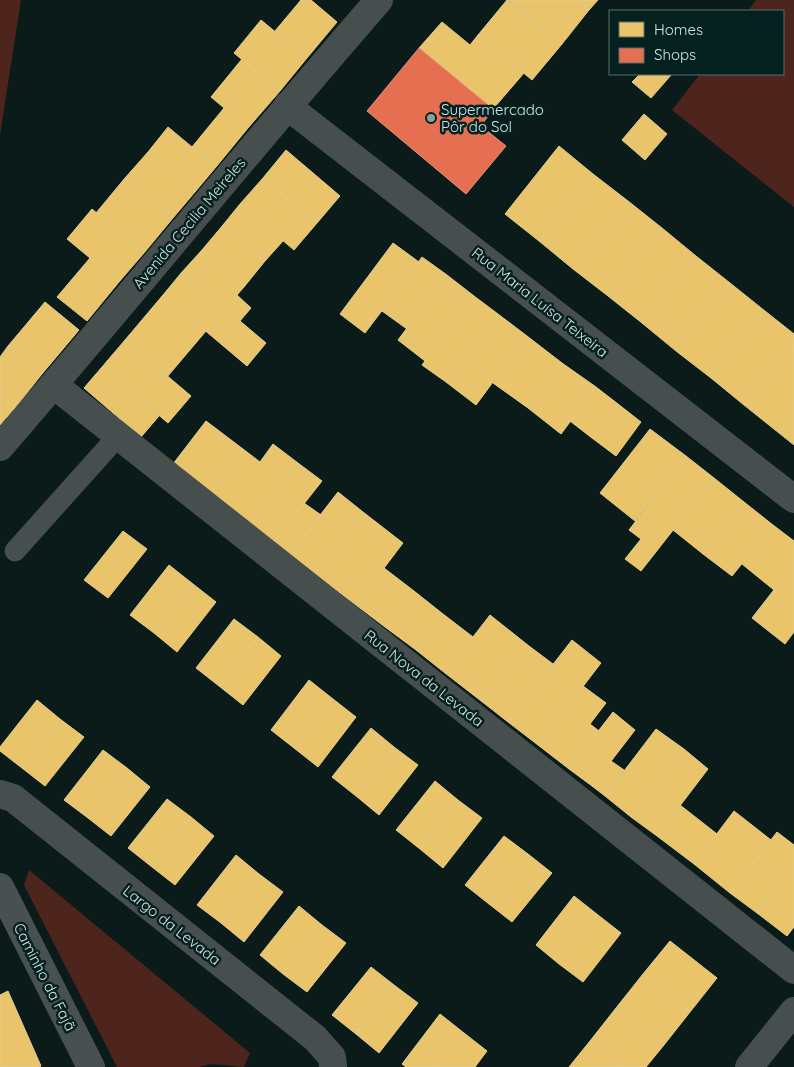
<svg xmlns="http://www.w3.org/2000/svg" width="794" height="1067" font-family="Quicksand,sans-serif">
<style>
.green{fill:#4e251d}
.homes{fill:#e9c46a;stroke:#e3ce8e}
.shops{fill:#e76f51;stroke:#e1927d}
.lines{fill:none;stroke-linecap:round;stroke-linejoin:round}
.lane{stroke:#474e4e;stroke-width:21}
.street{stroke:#474e4e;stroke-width:28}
.secondary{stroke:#495050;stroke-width:28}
.poi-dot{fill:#8d9e9d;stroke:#042120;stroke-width:2}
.labels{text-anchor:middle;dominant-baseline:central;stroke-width:5;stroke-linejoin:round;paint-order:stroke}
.poi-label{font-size:15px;fill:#d4e4e3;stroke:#042120;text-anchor:start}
.street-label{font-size:15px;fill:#d4e4e3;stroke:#042120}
</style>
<rect width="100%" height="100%" fill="#0a1b1a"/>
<g class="green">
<path d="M 0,0 L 21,0 L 0,135 Z"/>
<path d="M 756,0 L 794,0 L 794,207 L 672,110 L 700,74 L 783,74 L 783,11 L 748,11 Z"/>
<path d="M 29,870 L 250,1053 L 244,1067 C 229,1067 214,1061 200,1067 L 117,1067 L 24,885 Z"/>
</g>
<g class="homes">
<path d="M 301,0 L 311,0 L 337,22 L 307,58 L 275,31 Z"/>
<path d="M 507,0 L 562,44 L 532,80 L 478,35 Z"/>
<path d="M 508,0 L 577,0 L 589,10 L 562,44 Z"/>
<path d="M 577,0 L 598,0 L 589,10 Z"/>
<path d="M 261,20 L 307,58 L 280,91 L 234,53 Z"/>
<path d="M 442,22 L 470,45 L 478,35 L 524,73 L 493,109 L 419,48 Z"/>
<path d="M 242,59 L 280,91 L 248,128 L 211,97 Z"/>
<path d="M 640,74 L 672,74 L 651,98 L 632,82 Z"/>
<path d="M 224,108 L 248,128 L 216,167 L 192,147 Z"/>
<path d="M 644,114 L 667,134 L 645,160 L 622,140 Z"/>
<path d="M 168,127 L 216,167 L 195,192 L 148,152 Z"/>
<path d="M 559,146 L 593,174 L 539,241 L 505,214 Z"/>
<path d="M 286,150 L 340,196 L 317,223 L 263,178 Z"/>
<path d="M 148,152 L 195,192 L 173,218 L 125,178 Z"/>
<path d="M 593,174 L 628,201 L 573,269 L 539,241 Z"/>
<path d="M 125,178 L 173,218 L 144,253 L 96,213 Z"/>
<path d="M 263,178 L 317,223 L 294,250 L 240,204 Z"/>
<path d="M 628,201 L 662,228 L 608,296 L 573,269 Z"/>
<path d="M 240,204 L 283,241 L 265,261 L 223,225 Z"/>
<path d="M 92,209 L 144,253 L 119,282 L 67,239 Z"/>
<path d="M 223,225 L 265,261 L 244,287 L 202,250 Z"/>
<path d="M 662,228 L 696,256 L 642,323 L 608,296 Z"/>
<path d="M 393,243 L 419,262 L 365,333 L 340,314 Z"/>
<path d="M 202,250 L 244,287 L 237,295 L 251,308 L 240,321 L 182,272 Z"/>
<path d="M 696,256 L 730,283 L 676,351 L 642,323 Z"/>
<path d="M 422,257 L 447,275 L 407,329 L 382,311 Z"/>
<path d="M 90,258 L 119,282 L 87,321 L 57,297 Z"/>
<path d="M 182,272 L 266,343 L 247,366 L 163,295 Z"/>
<path d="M 447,275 L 474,296 L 425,361 L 398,340 Z"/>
<path d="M 730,283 L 765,311 L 711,378 L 676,351 Z"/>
<path d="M 163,295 L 206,331 L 167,377 L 125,340 Z"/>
<path d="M 474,296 L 498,314 L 446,382 L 422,365 Z"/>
<path d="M 45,302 L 79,330 L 42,374 L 8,346 Z"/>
<path d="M 765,311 L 794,334 L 794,343 L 744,405 L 711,378 Z"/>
<path d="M 498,314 L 527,336 L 476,405 L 446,382 Z"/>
<path d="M 527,336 L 562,363 L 528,408 L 493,383 Z"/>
<path d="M 125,340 L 191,396 L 168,423 L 102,367 Z"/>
<path d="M 794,343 L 794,413 L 779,433 L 744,405 Z"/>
<path d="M 8,346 L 42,374 L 15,408 L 0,395 L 0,357 Z"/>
<path d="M 562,363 L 596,387 L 561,434 L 528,408 Z"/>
<path d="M 102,367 L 159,416 L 141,437 L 84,388 Z"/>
<path d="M 596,387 L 618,404 L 592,438 L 570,421 Z"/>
<path d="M 0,395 L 15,408 L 0,425 Z"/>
<path d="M 618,404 L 641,422 L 616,456 L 592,438 Z"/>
<path d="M 794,413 L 794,445 L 779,433 Z"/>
<path d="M 206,421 L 243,449 L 210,493 L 173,464 Z"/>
<path d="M 650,429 L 686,456 L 635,521 L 600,493 Z"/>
<path d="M 273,444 L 298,463 L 251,524 L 210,493 L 243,449 L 260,462 Z"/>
<path d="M 686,456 L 714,478 L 641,571 L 625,559 L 641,539 L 629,530 Z"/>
<path d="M 298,463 L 322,481 L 274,542 L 251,524 Z"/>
<path d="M 714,478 L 744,502 L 703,554 L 673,530 Z"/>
<path d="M 338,492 L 363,512 L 315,574 L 290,554 Z"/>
<path d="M 744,502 L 773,525 L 732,576 L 703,554 Z"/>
<path d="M 304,503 L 321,515 L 290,554 L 274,542 Z"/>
<path d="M 363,512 L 403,543 L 356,605 L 315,574 Z"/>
<path d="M 773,525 L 794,541 L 794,564 L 774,590 L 742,564 Z"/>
<path d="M 123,531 L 147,549 L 108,598 L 84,580 Z"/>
<path d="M 794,564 L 794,632 L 785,644 L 752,618 Z"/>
<path d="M 169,565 L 193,584 L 154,633 L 130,615 Z"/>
<path d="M 384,568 L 414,591 L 385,627 L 356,605 Z"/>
<path d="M 193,584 L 216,602 L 177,652 L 154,633 Z"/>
<path d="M 414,591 L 443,614 L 416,650 L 385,627 Z"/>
<path d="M 443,614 L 473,637 L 445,673 L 416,650 Z"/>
<path d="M 490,615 L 529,646 L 485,704 L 445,673 Z"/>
<path d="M 234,619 L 258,637 L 219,686 L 196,668 Z"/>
<path d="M 258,637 L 281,656 L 243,705 L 219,686 Z"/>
<path d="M 572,640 L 601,663 L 538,745 L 508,722 Z"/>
<path d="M 529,646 L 553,664 L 508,722 L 485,704 Z"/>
<path d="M 309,680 L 333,699 L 294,748 L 271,730 Z"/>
<path d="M 583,686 L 606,703 L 590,724 L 599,731 L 569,769 L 538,745 Z"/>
<path d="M 333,699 L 356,717 L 318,767 L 294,748 Z"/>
<path d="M 37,700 L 60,719 L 22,768 L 0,751 L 0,747 Z"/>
<path d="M 613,712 L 635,730 L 592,786 L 569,769 Z"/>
<path d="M 60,719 L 84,737 L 45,786 L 22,768 Z"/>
<path d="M 371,728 L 394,747 L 356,796 L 332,777 Z"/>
<path d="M 656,729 L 684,749 L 631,817 L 605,796 Z"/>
<path d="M 394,747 L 418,765 L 379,815 L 356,796 Z"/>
<path d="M 684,749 L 708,769 L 657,836 L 631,817 Z"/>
<path d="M 103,750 L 127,768 L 88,818 L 64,800 Z"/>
<path d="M 611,761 L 624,770 L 605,796 L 592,786 Z"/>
<path d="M 127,768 L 150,787 L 111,836 L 88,818 Z"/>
<path d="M 435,781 L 458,800 L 420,849 L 396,830 Z"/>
<path d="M 167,799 L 191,817 L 152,867 L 128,848 Z"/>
<path d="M 458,800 L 482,818 L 443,868 L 420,849 Z"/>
<path d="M 680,805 L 717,834 L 694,864 L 657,836 Z"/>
<path d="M 734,811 L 771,840 L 730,893 L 694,864 Z"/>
<path d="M 191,817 L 214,836 L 175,885 L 152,867 Z"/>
<path d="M 777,832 L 794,845 L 794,864 L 757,913 L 730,893 Z"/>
<path d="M 504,836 L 528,854 L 489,904 L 465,885 Z"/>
<path d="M 528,854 L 552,873 L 512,922 L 489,904 Z"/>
<path d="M 236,855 L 259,874 L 221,923 L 197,905 Z"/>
<path d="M 794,864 L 794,927 L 787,936 L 757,913 Z"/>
<path d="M 259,874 L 283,892 L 244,942 L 221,923 Z"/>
<path d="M 574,896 L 598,915 L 559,964 L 536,945 Z"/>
<path d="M 299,906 L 322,925 L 283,974 L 260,955 Z"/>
<path d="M 598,915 L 621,933 L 583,982 L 559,964 Z"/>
<path d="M 322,925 L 346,943 L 307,992 L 283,974 Z"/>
<path d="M 670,941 L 717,978 L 690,1012 L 643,974 Z"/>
<path d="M 371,967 L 394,985 L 356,1034 L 332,1015 Z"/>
<path d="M 643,974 L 690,1012 L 664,1045 L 616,1008 Z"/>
<path d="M 394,985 L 418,1003 L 379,1053 L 356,1034 Z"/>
<path d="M 8,991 L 41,1066 L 39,1067 L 0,1067 L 0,995 Z"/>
<path d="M 616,1008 L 664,1045 L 646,1067 L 622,1067 L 590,1041 Z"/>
<path d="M 440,1014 L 464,1033 L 437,1067 L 406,1067 L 402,1064 Z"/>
<path d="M 464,1033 L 487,1051 L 475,1067 L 437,1067 Z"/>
<path d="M 590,1041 L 622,1067 L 569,1067 Z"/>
</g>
<path class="shops" d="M 419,48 L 493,109 L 481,126 L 506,146 L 466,194 L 367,111 Z"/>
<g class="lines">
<path class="lane" d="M 15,551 L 118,436"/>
<g class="street">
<path d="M 287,106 L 794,499"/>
<path d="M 54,385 L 794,970"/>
<path d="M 0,447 C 128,299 251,147 379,0"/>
<path d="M 0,794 L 13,798 L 315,1038 L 332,1057 L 333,1067"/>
<path d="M 749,1067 L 794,1011"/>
</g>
<path class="secondary" d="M 0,887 L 91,1067"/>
</g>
<circle class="poi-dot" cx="431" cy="118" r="5"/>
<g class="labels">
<g class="poi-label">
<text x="441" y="109">Supermercado<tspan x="441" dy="17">Pôr do Sol</tspan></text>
</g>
<g class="street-label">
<text transform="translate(189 223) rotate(-50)">Avenida Cecilia Meireles</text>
<text transform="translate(540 302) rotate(38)">Rua Maria Luísa Teixeira</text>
<text transform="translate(424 678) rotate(38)">Rua Nova da Levada</text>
<text transform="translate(172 925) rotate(38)">Largo da Levada</text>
<text transform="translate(45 977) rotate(63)">Caminho da Fajã</text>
</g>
</g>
<rect x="609" y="10" width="175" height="65" fill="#042120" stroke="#576f6e"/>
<rect x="619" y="22" width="25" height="15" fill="#e9c46a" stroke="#576f6e"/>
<text x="654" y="35" font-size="15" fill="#d4e4e3">Homes</text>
<rect x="619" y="48" width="25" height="15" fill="#e76f51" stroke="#576f6e"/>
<text x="654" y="60" font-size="15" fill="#d4e4e3">Shops</text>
</svg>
